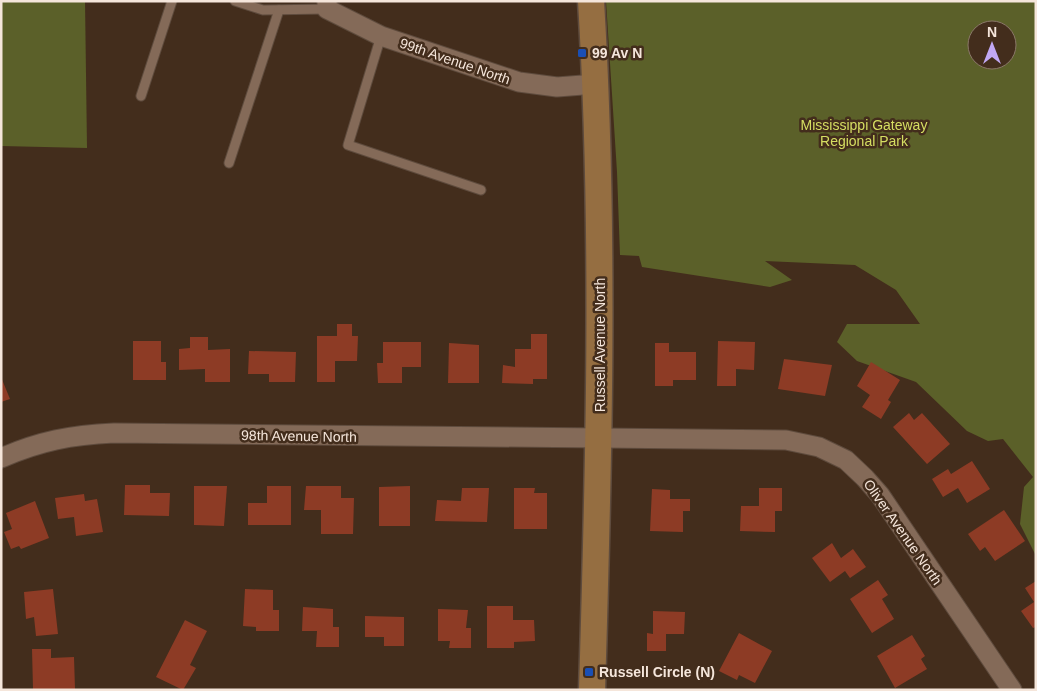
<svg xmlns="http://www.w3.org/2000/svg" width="1037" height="691" font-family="Helvetica,sans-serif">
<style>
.green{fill:#5b6029;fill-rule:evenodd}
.building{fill:#8d3b25}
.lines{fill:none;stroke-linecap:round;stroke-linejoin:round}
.lane-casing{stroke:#5e4b3d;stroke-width:11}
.street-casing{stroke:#5e4b3d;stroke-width:21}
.secondary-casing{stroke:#5e4b3d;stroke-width:29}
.lane{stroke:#846a58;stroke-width:9}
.street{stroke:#846a58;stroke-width:19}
.secondary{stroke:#956e41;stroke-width:26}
.transit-dot{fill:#1a4fb4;stroke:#432d1c;stroke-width:2}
.labels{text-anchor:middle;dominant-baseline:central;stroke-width:5;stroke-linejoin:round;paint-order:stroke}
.poi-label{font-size:14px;font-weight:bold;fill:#f5e6db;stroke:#432d1c;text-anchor:start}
.street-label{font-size:14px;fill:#f5e6db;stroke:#432d1c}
.park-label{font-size:14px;fill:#d5de62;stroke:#432d1c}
</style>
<rect width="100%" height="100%" fill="#432d1c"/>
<g class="green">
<path d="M 1,1 L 85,1 L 87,148 L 1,146 Z"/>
<path d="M 606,1 L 1036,1 L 1036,556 L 1020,524 L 1024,487 L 1033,477 L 1003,439 L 988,441 L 967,431 L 916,382 L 857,361 L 837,342 L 847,324 L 920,324 L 896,290 L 855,265 L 765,261 L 792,280 L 770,287 L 642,267 L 639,256 L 620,255 L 617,172 ZM 977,30 L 1007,30 L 1007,60 L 977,60 Z"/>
</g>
<g class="building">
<path d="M 337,324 L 352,324 L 352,336 L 358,336 L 357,361 L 335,361 L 335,382 L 317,382 L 317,336 L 337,336 Z"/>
<path d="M 531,334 L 547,334 L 547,379 L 533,379 L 533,384 L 502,383 L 503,365 L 515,367 L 515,349 L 531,349 Z"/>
<path d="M 190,337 L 208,337 L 208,350 L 230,349 L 230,382 L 205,382 L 205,369 L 179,370 L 179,349 L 190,348 Z"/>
<path d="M 133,341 L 161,341 L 161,362 L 166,362 L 166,380 L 133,380 Z"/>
<path d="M 718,341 L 755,342 L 754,370 L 736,369 L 736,386 L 717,386 Z"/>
<path d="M 383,342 L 421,342 L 421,367 L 402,367 L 402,383 L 378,383 L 377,363 L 383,363 Z"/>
<path d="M 449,343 L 479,345 L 479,383 L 448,383 Z"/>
<path d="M 655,343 L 669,343 L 669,352 L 696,352 L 696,380 L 673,380 L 673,386 L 655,386 Z"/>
<path d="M 249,351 L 296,352 L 295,382 L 269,382 L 269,374 L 248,374 Z"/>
<path d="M 784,359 L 832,365 L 825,396 L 778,389 Z"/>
<path d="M 871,362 L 900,380 L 888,400 L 891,402 L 881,419 L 862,407 L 870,395 L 857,386 Z"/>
<path d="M 1,377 L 10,399 L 1,402 Z"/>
<path d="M 909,413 L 914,420 L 922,413 L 950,444 L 927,464 L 893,427 Z"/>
<path d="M 972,461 L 990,489 L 967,503 L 958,488 L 943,497 L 932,479 L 948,469 L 951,474 Z"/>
<path d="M 125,485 L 150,485 L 150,493 L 170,493 L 169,516 L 124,515 Z"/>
<path d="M 194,486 L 227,486 L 224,526 L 194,525 Z"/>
<path d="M 267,486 L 291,486 L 291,525 L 248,525 L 248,503 L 267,503 Z"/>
<path d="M 306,486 L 341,486 L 341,498 L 354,498 L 353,534 L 321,534 L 321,510 L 304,510 Z"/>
<path d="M 410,486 L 410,526 L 379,526 L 379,487 Z"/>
<path d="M 462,488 L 489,488 L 487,522 L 435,521 L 437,500 L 461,501 Z"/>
<path d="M 514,488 L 535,488 L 534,493 L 547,493 L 547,529 L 514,529 Z"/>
<path d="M 759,488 L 782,488 L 782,511 L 775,511 L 775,532 L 740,531 L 741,506 L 759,506 Z"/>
<path d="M 652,489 L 670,490 L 670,499 L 690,499 L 690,511 L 683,511 L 683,532 L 650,531 Z"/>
<path d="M 84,494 L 85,501 L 97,499 L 103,532 L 76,536 L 74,517 L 58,519 L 55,498 Z"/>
<path d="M 35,501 L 49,538 L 21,549 L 19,546 L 11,549 L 4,532 L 12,529 L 6,513 Z"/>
<path d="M 1004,510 L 1025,541 L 995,561 L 985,547 L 980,551 L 968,534 Z"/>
<path d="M 832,543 L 841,558 L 853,549 L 866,567 L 850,578 L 845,571 L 830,582 L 812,558 Z"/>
<path d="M 878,580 L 888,595 L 882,599 L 894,619 L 872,633 L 850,599 Z"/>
<path d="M 1036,581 L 1036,627 L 1033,628 L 1021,611 L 1034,602 L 1025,588 Z"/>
<path d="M 53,589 L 58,634 L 36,636 L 34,617 L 26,619 L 24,592 Z"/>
<path d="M 245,589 L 273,590 L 273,610 L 279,610 L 279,631 L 256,631 L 256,627 L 243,626 Z"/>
<path d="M 487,606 L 513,606 L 513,620 L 534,620 L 535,641 L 514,642 L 514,648 L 487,648 Z"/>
<path d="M 303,607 L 333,609 L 333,627 L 339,627 L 339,647 L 316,647 L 317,631 L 302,631 Z"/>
<path d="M 438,609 L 468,610 L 466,628 L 471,628 L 471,648 L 449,648 L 450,641 L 438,641 Z"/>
<path d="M 653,611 L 685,612 L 684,634 L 666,634 L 666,651 L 647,651 L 647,633 L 653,634 Z"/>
<path d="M 365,616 L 404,617 L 404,646 L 384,646 L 384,637 L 365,637 Z"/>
<path d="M 185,620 L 207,631 L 190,665 L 196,668 L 183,690 L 156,677 Z"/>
<path d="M 739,633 L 772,651 L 755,683 L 739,675 L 737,680 L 719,671 Z"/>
<path d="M 912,635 L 925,656 L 921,659 L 927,669 L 895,688 L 877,656 Z"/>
<path d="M 32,649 L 51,649 L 51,658 L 74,657 L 75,689 L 33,689 Z"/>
</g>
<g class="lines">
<defs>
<g id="lane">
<path d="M 235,1 L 263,10 L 327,9"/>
<path d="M 381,36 L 348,145 L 481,190"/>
<path d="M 141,96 L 172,1"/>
<path d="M 229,163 L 279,10"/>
</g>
<g id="street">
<path d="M 327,1 L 327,9 L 381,36 L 519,82 L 557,87 L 596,84"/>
<path d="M 1,458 C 40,441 71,435 114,433 L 786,440 L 819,447 L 846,460 L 865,478 L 880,495 L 1012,690"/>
</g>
<path id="secondary" d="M 591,1 C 605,231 599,460 592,690"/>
</defs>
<use href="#lane" class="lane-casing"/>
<use href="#street" class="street-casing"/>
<use href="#secondary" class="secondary-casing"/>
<use href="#lane" class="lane"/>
<use href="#street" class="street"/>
<use href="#secondary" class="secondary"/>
</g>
<g class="transit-dot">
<rect x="577" y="48" width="10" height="10" rx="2.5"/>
<rect x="584" y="667" width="10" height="10" rx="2.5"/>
</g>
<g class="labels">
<g class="poi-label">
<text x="592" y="53">99 Av N</text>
<text x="599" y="672">Russell Circle (N)</text>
</g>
<g class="street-label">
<text transform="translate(455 61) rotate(19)">99th Avenue North</text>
<text transform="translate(600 345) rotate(-90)">Russell Avenue North</text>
<text transform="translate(299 436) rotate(1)">98th Avenue North</text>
<text transform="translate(903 532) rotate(55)">Oliver Avenue North</text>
</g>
<g class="park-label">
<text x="864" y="125">Mississippi Gateway<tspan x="864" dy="16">Regional Park</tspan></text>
</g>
</g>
<rect width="1037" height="691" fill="none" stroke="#f5e6db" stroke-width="5"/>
<g transform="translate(992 45)"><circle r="24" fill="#432d1c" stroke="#8a7768"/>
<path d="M0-4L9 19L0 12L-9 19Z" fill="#c1a8f3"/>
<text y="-8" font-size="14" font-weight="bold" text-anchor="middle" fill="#f5e6db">N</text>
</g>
</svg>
